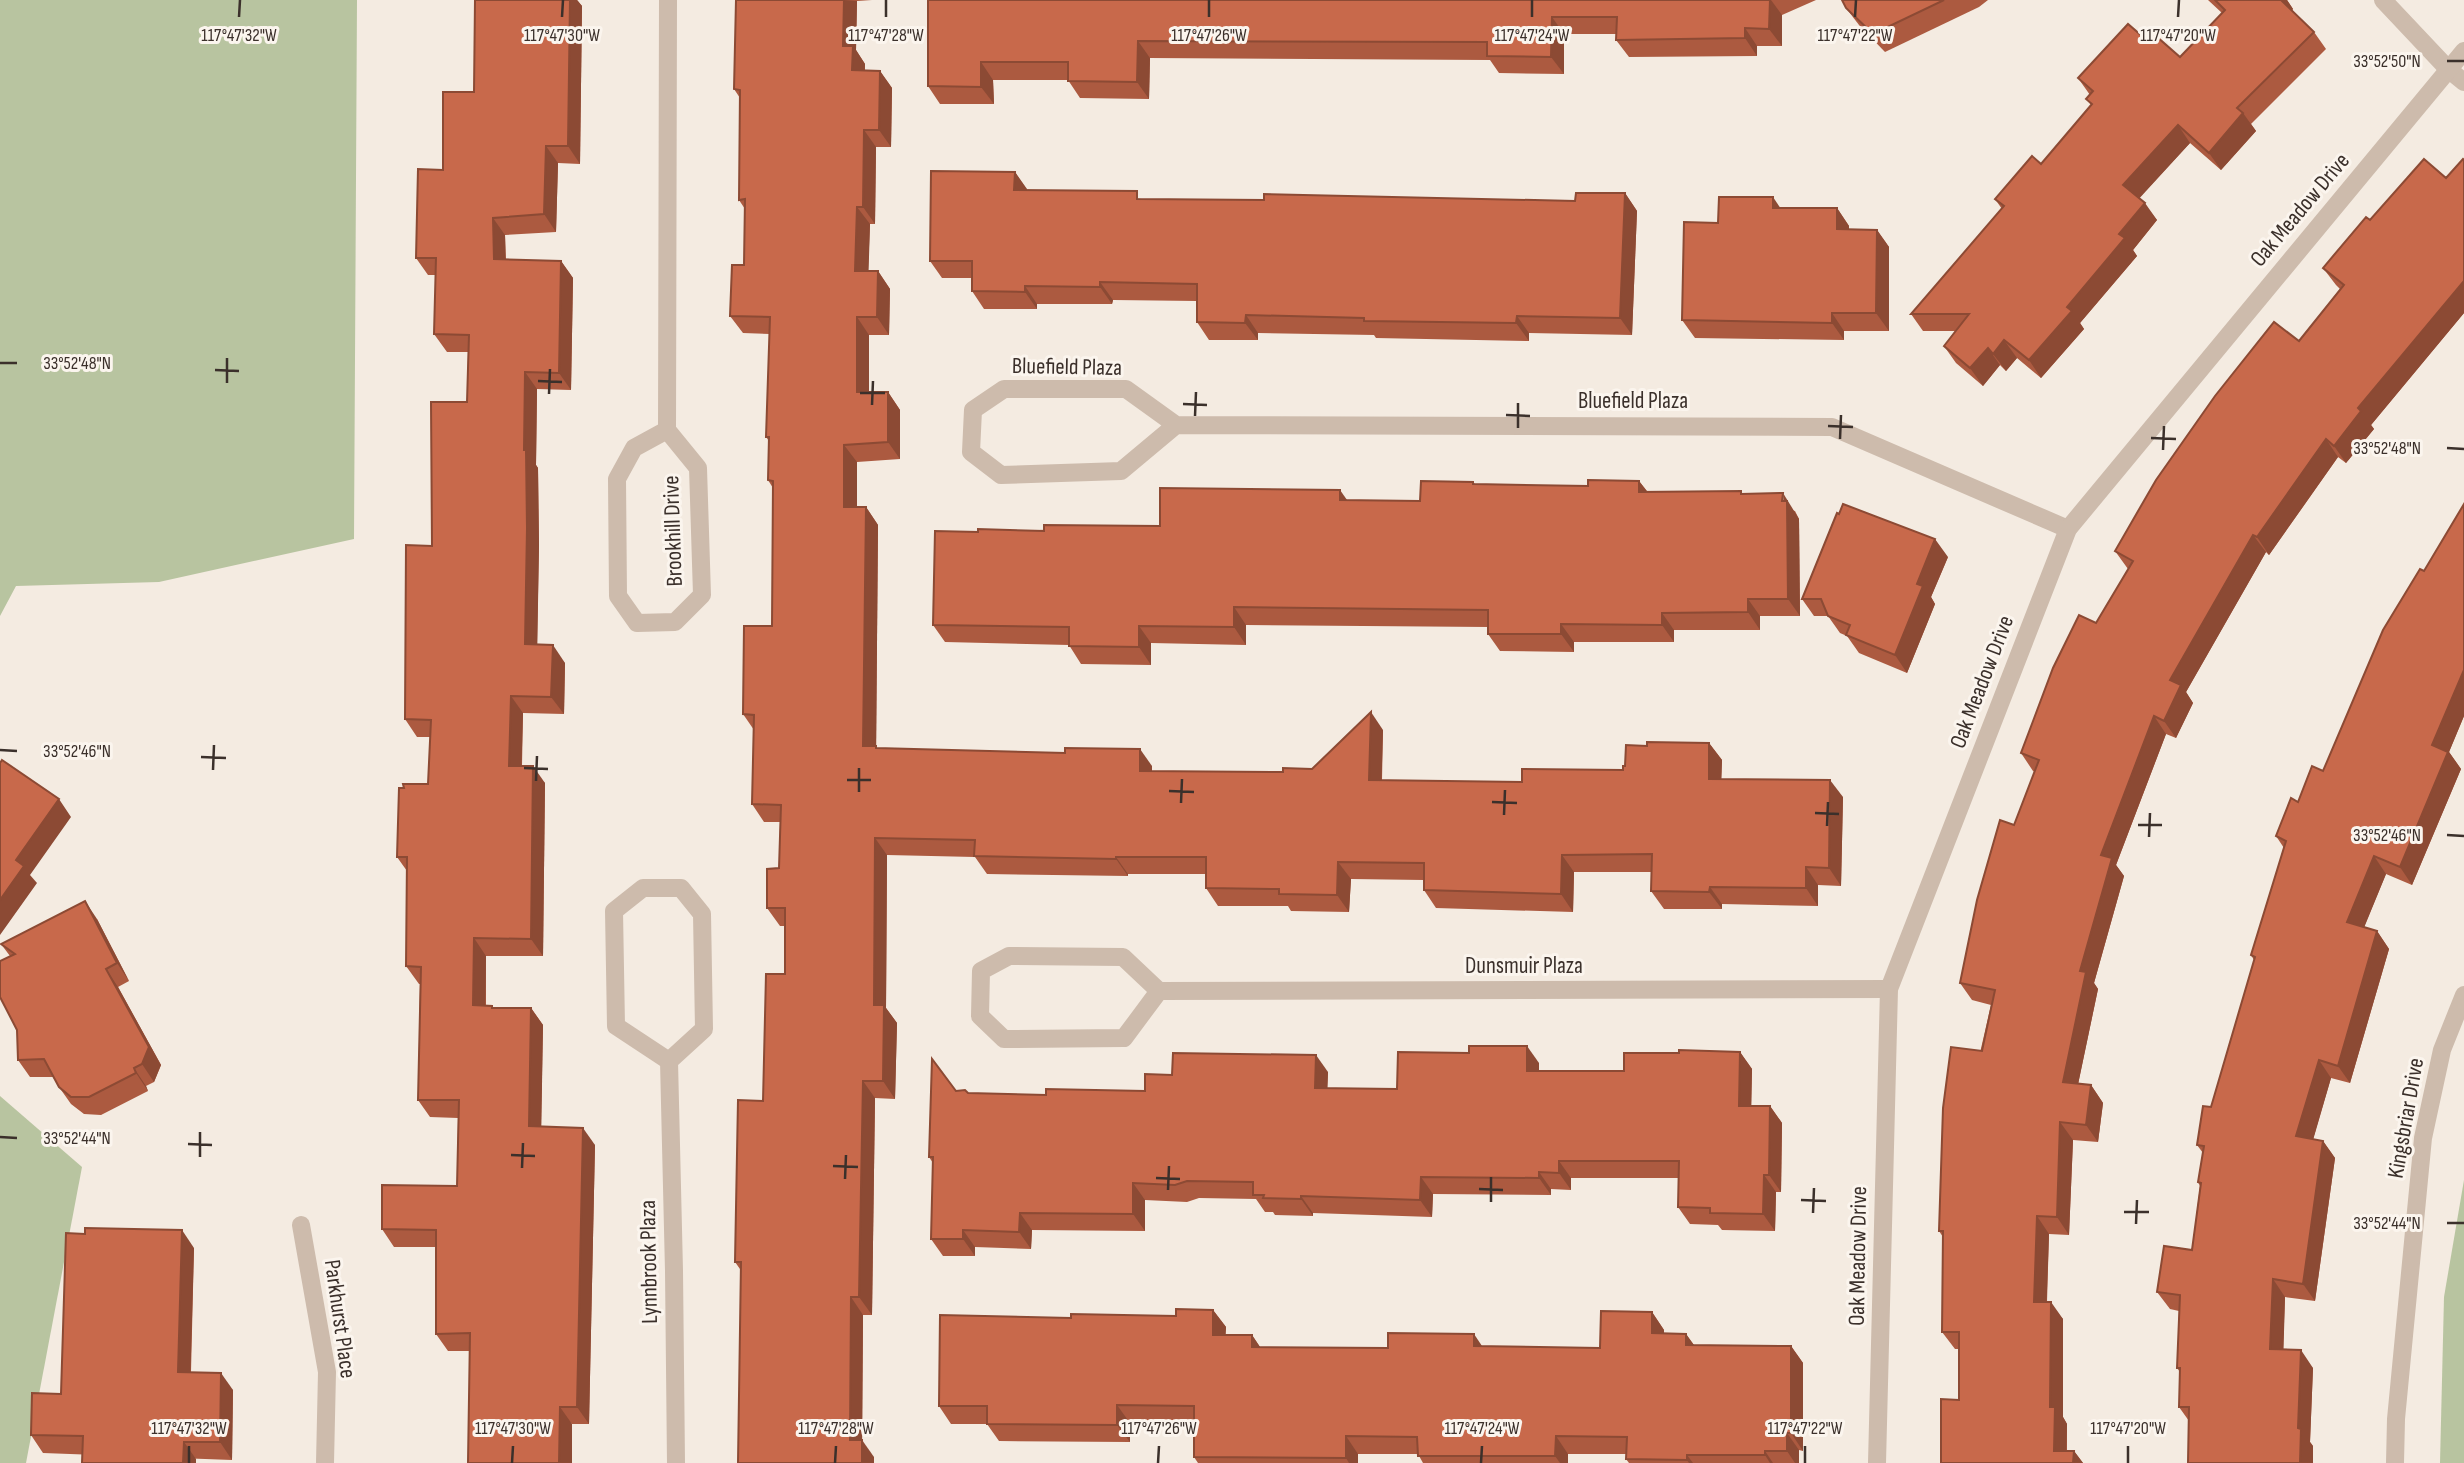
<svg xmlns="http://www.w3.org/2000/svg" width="2464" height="1463" font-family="'Sofia Sans Condensed',sans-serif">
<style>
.green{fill:#b8c4a0}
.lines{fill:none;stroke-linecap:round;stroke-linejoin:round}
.street{stroke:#cdbbac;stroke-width:18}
.wall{fill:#ac5a40}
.shaded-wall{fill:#8c4a34}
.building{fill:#c8694b;stroke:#8c4a34;stroke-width:2}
.ticks{fill:none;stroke:#3b302b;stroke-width:2.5}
.labels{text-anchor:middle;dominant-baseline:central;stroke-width:6;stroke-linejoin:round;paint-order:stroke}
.street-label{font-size:23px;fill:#3b302b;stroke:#fbf5ee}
.ticks-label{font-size:18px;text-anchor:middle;fill:#3b302b;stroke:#fbf5ee;stroke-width:6;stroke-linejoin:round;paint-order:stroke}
</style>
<rect width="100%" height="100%" fill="#f4ebe1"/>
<g class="green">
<path d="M 0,0 L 357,0 L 354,539 L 159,582 L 16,586 L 0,616 Z"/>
<path d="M 0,1096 L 82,1167 L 26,1463 L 0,1463 Z"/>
<path d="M 2464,1180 L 2464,1463 L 2440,1463 L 2444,1297 Z"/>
</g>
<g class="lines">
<g class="street">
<path d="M 2383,0 L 2448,69 L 2464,82"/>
<path d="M 1176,425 L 1121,471 L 1001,475 L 971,452 L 973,410 L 1004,389 L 1126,389 L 1176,425 L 1832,427 L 2068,529"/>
<path d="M 667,430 L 634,448 L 617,479 L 618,596 L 637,623 L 675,622 L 702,595 L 698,468 L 667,430 L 668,0"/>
<path d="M 1159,991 L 1124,1038 L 1004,1039 L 980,1016 L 981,971 L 1009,956 L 1123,957 L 1159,991 L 1889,989"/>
<path d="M 669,1061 L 616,1026 L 614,911 L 643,888 L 681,888 L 702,914 L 704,1029 L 669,1061 L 674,1271 L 676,1463"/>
<path d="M 301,1225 L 327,1372 L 325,1463"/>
<path d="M 1877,1463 L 1889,989 L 2068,529 L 2464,51"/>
<path d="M 2395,1463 L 2396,1419 L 2423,1138 L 2442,1050 L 2464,995"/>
</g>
</g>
<g class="wall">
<path d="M 475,0 L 577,0 L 582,6 L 580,164 L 558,163 L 556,232 L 505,235 L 506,260 L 561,261 L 573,278 L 571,390 L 537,389 L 536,465 L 538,468 L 539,545 L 537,645 L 565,663 L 564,714 L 523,713 L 522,766 L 545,783 L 543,956 L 486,956 L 486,1005 L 493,1008 L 531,1008 L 543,1025 L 541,1127 L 595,1145 L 589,1424 L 572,1424 L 470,1351 L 448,1351 L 436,1334 L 436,1247 L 394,1247 L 382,1229 L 457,1186 L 458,1118 L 430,1117 L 418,1100 L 420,984 L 419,984 L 406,966 L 407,871 L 397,857 L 404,788 L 428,784 L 430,737 L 417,737 L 405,719 L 432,546 L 467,402 L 468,352 L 447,352 L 434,334 L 436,275 L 428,275 L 416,258 L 443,170 L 474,92 Z"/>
<path d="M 736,0 L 872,0 L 857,1 L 856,50 L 865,64 L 865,71 L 880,71 L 892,88 L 891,147 L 876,147 L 875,224 L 870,224 L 868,271 L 878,271 L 890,289 L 889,335 L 869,335 L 869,392 L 888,392 L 900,410 L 900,459 L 857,462 L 857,507 L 866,507 L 878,525 L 876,746 L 877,748 L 1152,766 L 1152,771 L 1283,772 L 1312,769 L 1383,730 L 1382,780 L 1522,782 L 1623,770 L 1647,746 L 1709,743 L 1722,760 L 1721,779 L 1843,797 L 1841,886 L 1818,885 L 1818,906 L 1722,904 L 1722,909 L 1664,909 L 1651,891 L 1652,872 L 1574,872 L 1573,912 L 1436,908 L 1424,890 L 1424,880 L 1351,879 L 1349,912 L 1291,911 L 1288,906 L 1218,906 L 1206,888 L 1206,874 L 1128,874 L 1128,876 L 987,874 L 975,857 L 887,855 L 886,1008 L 897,1023 L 895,1099 L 875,1098 L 872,1315 L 863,1315 L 862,1440 L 874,1457 L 735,1262 L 785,974 L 785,926 L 780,926 L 767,908 L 779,868 L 780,822 L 764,822 L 752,804 L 754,730 L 743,714 L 772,626 L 773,488 L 768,480 L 769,441 L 766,437 L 770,334 L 743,333 L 730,316 L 744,265 L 745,209 L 739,200 L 740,98 L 734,89 Z"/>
<path d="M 928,0 L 1816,0 L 1782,15 L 1782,46 L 1757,46 L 1757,56 L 1629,57 L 1616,40 L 1617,34 L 1564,34 L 1564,74 L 1499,73 L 1490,60 L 1150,58 L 1149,99 L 1080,98 L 1068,80 L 993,80 L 994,104 L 940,104 L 928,86 Z"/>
<path d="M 1842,0 L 1988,0 L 1979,7 L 1885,52 L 1859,25 L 1846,8 Z"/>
<path d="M 2208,0 L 2287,0 L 2293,9 L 2292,10 L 2314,32 L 2326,49 L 2251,124 L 2256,131 L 2221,170 L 2190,143 L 2139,198 L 2157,220 L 2133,250 L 2137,256 L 2080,323 L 2084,329 L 2041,378 L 2017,358 L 2006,371 L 2000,365 L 1983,386 L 1956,363 L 1944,346 L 1955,331 L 1923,331 L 1911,314 L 2002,209 L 1995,199 L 2041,164 L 2091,105 L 2086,99 L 2090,95 L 2078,78 L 2142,36 L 2180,57 L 2222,13 Z"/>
<path d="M 2464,160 L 2464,313 L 2371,425 L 2374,429 L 2346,463 L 2338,457 L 2269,555 L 2266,552 L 2186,692 L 2193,703 L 2176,738 L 2166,734 L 2116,865 L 2124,876 L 2094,983 L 2098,989 L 2078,1084 L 2091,1085 L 2103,1103 L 2098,1142 L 2073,1140 L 2069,1235 L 2049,1234 L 2047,1302 L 2063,1319 L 2063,1417 L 2067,1424 L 2067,1451 L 2074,1451 L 2083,1463 L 1941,1463 L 1959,1400 L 1959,1349 L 1955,1349 L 1942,1332 L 1943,1237 L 1939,1231 L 1991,1005 L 1972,1000 L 1960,983 L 2014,825 L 2035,772 L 2033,771 L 2021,753 L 2128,569 L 2115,551 L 2299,341 L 2340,289 L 2336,285 L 2323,268 L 2370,220 L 2446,178 Z"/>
<path d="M 1015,172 L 1027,190 L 1142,199 L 1575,201 L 1625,193 L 1637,211 L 1632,335 L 1529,333 L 1529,341 L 1376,338 L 1374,335 L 1258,333 L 1258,340 L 1209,340 L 1197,322 L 1197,301 L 1113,300 L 1112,304 L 1037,304 L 1037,309 L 984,309 L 972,291 L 972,278 L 942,278 L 930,261 Z"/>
<path d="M 1780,208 L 1837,208 L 1849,226 L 1849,229 L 1877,230 L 1889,247 L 1889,331 L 1844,331 L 1844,340 L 1695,338 L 1682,320 L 1718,223 Z"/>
<path d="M 1639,481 L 1647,491 L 1744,494 L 1795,511 L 1799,519 L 1800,616 L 1760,616 L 1760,630 L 1674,630 L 1674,642 L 1574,642 L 1574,652 L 1500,651 L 1488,634 L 1488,627 L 1246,625 L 1246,645 L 1151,643 L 1151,665 L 1081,664 L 1069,645 L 945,642 L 933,625 L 978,532 L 1160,526 L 1348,500 L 1420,501 L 1473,482 L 1475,484 L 1588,486 Z"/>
<path d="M 2464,504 L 2464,716 L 2449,752 L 2461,769 L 2412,885 L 2386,874 L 2364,927 L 2377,931 L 2389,949 L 2350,1083 L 2331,1078 L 2313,1139 L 2323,1141 L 2335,1158 L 2315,1301 L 2285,1297 L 2283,1350 L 2313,1368 L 2310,1442 L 2313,1446 L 2189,1421 L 2179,1407 L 2180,1372 L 2177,1368 L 2179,1311 L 2170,1309 L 2157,1292 L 2192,1250 L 2200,1186 L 2198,1182 L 2203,1153 L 2197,1145 L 2211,1107 L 2254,960 L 2251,955 L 2284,848 L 2276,836 L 2298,802 L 2323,771 L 2424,571 Z"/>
<path d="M 1948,557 L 1931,597 L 1935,604 L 1907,673 L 1859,653 L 1847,636 L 1840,633 L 1828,616 L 1814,616 L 1802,599 Z"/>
<path d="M 97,919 L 129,981 L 118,987 L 161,1065 L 154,1082 L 146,1086 L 148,1091 L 101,1115 L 84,1114 L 71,1104 L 59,1087 L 53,1077 L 30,1077 L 18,1060 L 17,1030 L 10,956 L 1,944 Z"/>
<path d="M 1740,1052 L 1752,1069 L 1751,1106 L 1770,1106 L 1782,1123 L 1781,1192 L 1776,1192 L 1775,1231 L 1722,1230 L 1718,1225 L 1690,1224 L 1678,1207 L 1679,1178 L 1571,1178 L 1571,1190 L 1551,1189 L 1551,1195 L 1433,1194 L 1432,1217 L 1313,1213 L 1313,1216 L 1275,1215 L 1273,1212 L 1265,1212 L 1256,1199 L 1199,1198 L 1187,1202 L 1145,1200 L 1145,1231 L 1032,1230 L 1031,1249 L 975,1247 L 975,1256 L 943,1256 L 931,1239 L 933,1163 L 929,1157 L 956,1091 L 968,1093 L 1046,1095 L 1145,1091 L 1172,1075 L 1328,1072 L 1327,1088 L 1397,1089 L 1539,1063 L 1539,1071 L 1624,1071 L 1679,1053 Z"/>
<path d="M 194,1248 L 191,1372 L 233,1390 L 232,1460 L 43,1453 L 31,1435 L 61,1394 Z"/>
<path d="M 1213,1310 L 1226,1327 L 1225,1335 L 1252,1335 L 1260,1347 L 1388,1348 L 1482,1346 L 1600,1348 L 1652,1312 L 1664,1330 L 1664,1334 L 1686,1334 L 1694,1345 L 1791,1346 L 1803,1363 L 1803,1451 L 1799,1450 L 1799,1463 L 1629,1463 L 1626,1459 L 1626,1454 L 1568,1454 L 1568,1463 L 1423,1463 L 1418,1454 L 1358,1454 L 1358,1463 L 1198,1463 L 1194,1457 L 1194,1423 L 1130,1423 L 1130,1442 L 999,1441 L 987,1424 L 951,1424 L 939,1406 L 1071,1318 L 1176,1316 Z"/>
</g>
<g class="shaded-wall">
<path d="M 567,0 L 577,0 L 582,6 L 580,164 L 568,146 Z"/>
<path d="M 844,0 L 857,1 L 856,50 L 865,64 L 864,88 L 852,70 L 843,46 Z"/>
<path d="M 1770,0 L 1771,0 L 1782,15 L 1782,46 L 1769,29 Z"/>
<path d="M 2279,0 L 2287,0 L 2293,9 L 2289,14 Z"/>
<path d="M 1552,17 L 1564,34 L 1564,74 L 1551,57 Z"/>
<path d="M 1745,28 L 1757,46 L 1757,56 L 1745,38 Z"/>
<path d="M 1138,41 L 1150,58 L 1149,99 L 1137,82 Z"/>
<path d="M 981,62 L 993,80 L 994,104 L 981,87 Z"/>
<path d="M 880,71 L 892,88 L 891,147 L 879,130 Z"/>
<path d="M 2243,113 L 2256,131 L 2221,170 L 2209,153 Z"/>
<path d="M 2178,125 L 2190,143 L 2136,202 L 2123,185 Z"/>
<path d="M 864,130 L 876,147 L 875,224 L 863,207 Z"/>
<path d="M 546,146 L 558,163 L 556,232 L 544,214 Z"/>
<path d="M 1015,172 L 1027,189 L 1027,207 L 1014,190 Z"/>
<path d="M 1625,193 L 1637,211 L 1632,335 L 1620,318 Z"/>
<path d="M 1773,197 L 1785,215 L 1773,208 Z"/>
<path d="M 2145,203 L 2157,220 L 2133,250 L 2137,256 L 2080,323 L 2084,329 L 2041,378 L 2029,360 L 2119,234 Z"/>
<path d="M 857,207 L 870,224 L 868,288 L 855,271 Z"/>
<path d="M 1837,208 L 1849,226 L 1849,246 L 1837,229 Z"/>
<path d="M 493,218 L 505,235 L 506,277 L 494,259 Z"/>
<path d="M 1877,230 L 1889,247 L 1889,331 L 1876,313 Z"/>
<path d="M 561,261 L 573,278 L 571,390 L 559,373 Z"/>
<path d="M 878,271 L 890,289 L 889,335 L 877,317 Z"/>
<path d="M 2464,281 L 2464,313 L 2371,425 L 2374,429 L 2346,463 L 2334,446 L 2358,408 Z"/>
<path d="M 1100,282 L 1113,300 L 1112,304 L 1100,287 Z"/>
<path d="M 1025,286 L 1037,304 L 1037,309 L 1025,292 Z"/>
<path d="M 1832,313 L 1844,331 L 1844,340 L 1832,323 Z"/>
<path d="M 1246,315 L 1258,333 L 1258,340 L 1245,323 Z"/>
<path d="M 1517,316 L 1529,333 L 1529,341 L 1516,323 Z"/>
<path d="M 857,317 L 869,335 L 869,410 L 857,392 Z"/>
<path d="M 2004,340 L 2017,358 L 2006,371 L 1993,354 Z"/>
<path d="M 1988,348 L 2000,365 L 1983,386 L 1970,368 Z"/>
<path d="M 525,372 L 537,389 L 536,465 L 538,468 L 539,545 L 537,662 L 525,644 Z"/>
<path d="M 888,392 L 900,410 L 900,459 L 888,442 Z"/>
<path d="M 2326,439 L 2338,457 L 2269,555 L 2257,537 Z"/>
<path d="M 844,445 L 857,462 L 857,525 L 844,507 Z"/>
<path d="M 1639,481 L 1652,498 L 1639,492 Z"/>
<path d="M 1340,490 L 1352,507 L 1340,500 Z"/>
<path d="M 1783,493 L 1799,519 L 1800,616 L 1788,599 Z"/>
<path d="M 866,507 L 878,525 L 876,764 L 863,746 Z"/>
<path d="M 2253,535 L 2266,552 L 2186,692 L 2193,703 L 2176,738 L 2164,721 L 2170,680 Z"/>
<path d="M 1935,539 L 1948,557 L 1931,597 L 1935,604 L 1907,673 L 1895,655 L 1917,584 Z"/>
<path d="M 1748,599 L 1760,616 L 1760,630 L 1748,612 Z"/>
<path d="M 1234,607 L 1246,625 L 1246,645 L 1234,627 Z"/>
<path d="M 1662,613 L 1674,630 L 1674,642 L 1662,625 Z"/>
<path d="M 1561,624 L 1574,642 L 1574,652 L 1561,634 Z"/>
<path d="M 1139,626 L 1151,643 L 1151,665 L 1139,647 Z"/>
<path d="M 553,645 L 565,663 L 564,714 L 551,697 Z"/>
<path d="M 2464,670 L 2464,716 L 2449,752 L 2461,769 L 2412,885 L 2400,867 L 2432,745 Z"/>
<path d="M 511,696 L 523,713 L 521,783 L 509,766 Z"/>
<path d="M 1371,712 L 1383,730 L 1381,798 L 1369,780 Z"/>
<path d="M 2154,716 L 2166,734 L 2116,865 L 2124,876 L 2094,983 L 2098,989 L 2075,1099 L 2063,1082 L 2080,971 L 2101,855 Z"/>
<path d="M 1709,743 L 1722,760 L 1721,796 L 1709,779 Z"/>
<path d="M 1140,749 L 1152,766 L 1152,788 L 1140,771 Z"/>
<path d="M 533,766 L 545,783 L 543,956 L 531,939 Z"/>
<path d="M 1830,780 L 1843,797 L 1841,886 L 1829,868 Z"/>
<path d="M 59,799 L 71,817 L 30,875 L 37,883 L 0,935 L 0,900 L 16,860 Z"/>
<path d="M 875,838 L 887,855 L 886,1008 L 897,1023 L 895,1099 L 883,1081 L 874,1005 Z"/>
<path d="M 1562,855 L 1574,872 L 1573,912 L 1561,894 Z"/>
<path d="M 2374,856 L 2386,874 L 2359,940 L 2347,922 Z"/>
<path d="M 1116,857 L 1128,874 L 1128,876 L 1116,859 Z"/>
<path d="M 1338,862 L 1351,879 L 1349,912 L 1337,895 Z"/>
<path d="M 1806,867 L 1818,885 L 1818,906 L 1806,888 Z"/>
<path d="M 1710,887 L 1722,904 L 1722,909 L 1709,892 Z"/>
<path d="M 85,901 L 97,919 L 129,981 L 117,963 Z"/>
<path d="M 2377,931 L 2389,949 L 2350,1083 L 2338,1066 Z"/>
<path d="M 474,938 L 486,956 L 485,1023 L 473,1005 Z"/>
<path d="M 106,969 L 118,987 L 161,1065 L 154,1082 L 142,1064 Z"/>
<path d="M 531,1008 L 543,1025 L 541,1144 L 529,1126 Z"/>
<path d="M 1527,1046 L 1539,1063 L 1539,1088 L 1527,1071 Z"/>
<path d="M 1740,1052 L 1752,1069 L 1751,1123 L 1739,1106 Z"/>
<path d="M 1316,1055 L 1328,1072 L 1327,1105 L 1315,1088 Z"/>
<path d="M 2319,1060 L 2331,1078 L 2309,1154 L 2296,1136 Z"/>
<path d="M 134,1068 L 146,1086 L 148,1091 L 136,1073 Z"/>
<path d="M 863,1081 L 875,1098 L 872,1315 L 859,1297 Z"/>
<path d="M 2091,1085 L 2103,1103 L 2098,1142 L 2086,1125 Z"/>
<path d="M 1770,1106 L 1782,1123 L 1781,1192 L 1769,1175 Z"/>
<path d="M 2060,1122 L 2073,1140 L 2069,1235 L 2057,1217 Z"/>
<path d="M 583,1128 L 595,1145 L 589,1424 L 577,1407 Z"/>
<path d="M 2323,1141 L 2335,1158 L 2315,1301 L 2303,1284 Z"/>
<path d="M 1559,1161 L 1571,1178 L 1571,1190 L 1559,1173 Z"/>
<path d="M 1539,1172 L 1551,1189 L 1551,1195 L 1539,1178 Z"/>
<path d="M 1764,1175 L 1776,1192 L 1775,1231 L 1763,1214 Z"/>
<path d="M 1421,1177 L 1433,1194 L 1432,1217 L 1420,1200 Z"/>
<path d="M 1133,1183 L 1145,1200 L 1145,1231 L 1133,1214 Z"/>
<path d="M 1301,1196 L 1313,1213 L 1313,1216 L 1301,1199 Z"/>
<path d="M 1020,1213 L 1032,1230 L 1031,1249 L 1019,1232 Z"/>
<path d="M 2037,1216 L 2049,1234 L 2046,1319 L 2034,1302 Z"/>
<path d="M 182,1230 L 194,1248 L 190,1389 L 178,1372 Z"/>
<path d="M 963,1230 L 975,1247 L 975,1256 L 963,1239 Z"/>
<path d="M 2273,1279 L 2285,1297 L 2283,1367 L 2270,1349 Z"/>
<path d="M 851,1297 L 863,1315 L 862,1457 L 850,1440 Z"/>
<path d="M 2051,1302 L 2063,1319 L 2063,1417 L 2067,1424 L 2066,1463 L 2054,1451 L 2050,1407 Z"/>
<path d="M 1213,1310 L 1226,1327 L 1225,1352 L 1213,1335 Z"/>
<path d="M 1652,1312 L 1664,1330 L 1664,1351 L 1652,1333 Z"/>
<path d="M 1474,1334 L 1486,1352 L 1474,1346 Z"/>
<path d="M 1686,1334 L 1698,1351 L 1686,1345 Z"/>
<path d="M 1252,1335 L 1264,1353 L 1252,1347 Z"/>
<path d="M 1791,1346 L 1803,1363 L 1803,1451 L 1791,1433 Z"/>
<path d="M 2301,1350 L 2313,1368 L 2310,1442 L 2313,1446 L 2313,1463 L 2300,1463 L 2298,1428 Z"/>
<path d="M 221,1373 L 233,1390 L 232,1460 L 220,1442 Z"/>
<path d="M 1117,1405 L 1130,1423 L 1130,1442 L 1117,1425 Z"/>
<path d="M 560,1407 L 572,1424 L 572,1463 L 559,1463 Z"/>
<path d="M 1787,1433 L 1799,1450 L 1799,1463 L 1795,1463 L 1787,1451 Z"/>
<path d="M 1346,1436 L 1358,1454 L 1358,1463 L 1349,1463 L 1346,1458 Z"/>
<path d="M 1556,1436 L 1568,1454 L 1568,1463 L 1560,1463 L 1555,1456 Z"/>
<path d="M 862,1440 L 874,1457 L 874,1463 L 862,1463 Z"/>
<path d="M 184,1442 L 196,1459 L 196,1463 L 183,1463 Z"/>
<path d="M 1765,1451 L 1773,1463 L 1770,1463 L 1765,1455 Z"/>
<path d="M 2074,1451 L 2083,1463 L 2073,1463 Z"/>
<path d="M 1687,1455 L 1693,1463 L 1689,1463 L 1687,1460 Z"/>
</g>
<g class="building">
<path d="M 475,0 L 570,0 L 568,146 L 546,146 L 544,214 L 493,218 L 494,259 L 561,261 L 559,373 L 525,372 L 524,450 L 526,450 L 527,528 L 525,644 L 553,645 L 551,697 L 511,696 L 509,766 L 533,766 L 531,939 L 474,938 L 473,1005 L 492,1006 L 492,1008 L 531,1008 L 529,1126 L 583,1128 L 577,1407 L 560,1407 L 559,1463 L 468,1463 L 470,1333 L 436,1334 L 436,1230 L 382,1229 L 382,1185 L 457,1186 L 459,1100 L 418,1100 L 421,967 L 406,966 L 407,857 L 397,857 L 399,788 L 404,788 L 403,784 L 428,784 L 431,720 L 405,719 L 406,545 L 432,546 L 431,402 L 467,402 L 469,335 L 434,334 L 436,258 L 416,258 L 418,169 L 443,170 L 443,92 L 474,92 Z"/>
<path d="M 736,0 L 844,0 L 843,46 L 853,46 L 852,70 L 880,71 L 879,130 L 864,130 L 863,207 L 857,207 L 855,271 L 878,271 L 877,317 L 857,317 L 857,392 L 888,392 L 888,442 L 844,445 L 844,507 L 866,507 L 863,746 L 876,746 L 876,748 L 1065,753 L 1065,748 L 1140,749 L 1140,771 L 1283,772 L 1283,768 L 1312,769 L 1371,712 L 1369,780 L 1522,782 L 1522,769 L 1623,770 L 1623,766 L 1625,766 L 1626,745 L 1647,746 L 1647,742 L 1709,743 L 1709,779 L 1830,780 L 1829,868 L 1806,867 L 1806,888 L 1710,887 L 1709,892 L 1651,891 L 1652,854 L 1562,855 L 1561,894 L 1424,890 L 1424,863 L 1338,862 L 1337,895 L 1279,894 L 1279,889 L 1206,888 L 1206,857 L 1116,857 L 1116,859 L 974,856 L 975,840 L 875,838 L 874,1005 L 884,1005 L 883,1081 L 863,1081 L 859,1297 L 851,1297 L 850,1440 L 862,1440 L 862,1463 L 738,1463 L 741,1262 L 735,1262 L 738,1100 L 763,1101 L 766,974 L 785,974 L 785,908 L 767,908 L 767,869 L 779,868 L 781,805 L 752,804 L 754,715 L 743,714 L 744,626 L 772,626 L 773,481 L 768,480 L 769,437 L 766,437 L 770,317 L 730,316 L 732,265 L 744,265 L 745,199 L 739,200 L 740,90 L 734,89 Z"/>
<path d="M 928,0 L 1770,0 L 1769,29 L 1745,28 L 1745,38 L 1616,40 L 1617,17 L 1552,17 L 1551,57 L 1487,56 L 1487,42 L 1138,41 L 1137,82 L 1068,81 L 1068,62 L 981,62 L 981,87 L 928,86 Z"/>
<path d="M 1842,0 L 1944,0 L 1873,34 L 1846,8 Z"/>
<path d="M 2215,0 L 2281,0 L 2314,32 L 2237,108 L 2243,113 L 2209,153 L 2178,125 L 2123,185 L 2145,203 L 2119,234 L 2125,238 L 2067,307 L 2072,311 L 2029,360 L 2004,340 L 1993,354 L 1988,348 L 1970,368 L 1944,346 L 1969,314 L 1911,314 L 2004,206 L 1995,199 L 2032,156 L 2041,164 L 2092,104 L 2086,99 L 2093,91 L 2078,78 L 2128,24 L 2142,36 L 2148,29 L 2180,57 L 2225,10 Z"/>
<path d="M 2424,159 L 2446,178 L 2463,159 L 2464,160 L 2464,281 L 2358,408 L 2361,411 L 2334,446 L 2326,439 L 2257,537 L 2253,535 L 2170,680 L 2181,685 L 2164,721 L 2154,716 L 2101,855 L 2112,858 L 2080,971 L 2086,972 L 2063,1082 L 2091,1085 L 2086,1125 L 2060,1122 L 2057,1217 L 2037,1216 L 2034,1302 L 2051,1302 L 2050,1407 L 2055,1407 L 2054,1451 L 2074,1451 L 2073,1463 L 1941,1463 L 1941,1399 L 1959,1400 L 1959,1332 L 1942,1332 L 1943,1231 L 1939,1231 L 1943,1108 L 1951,1047 L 1982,1051 L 1995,990 L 1960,983 L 1977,900 L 2000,820 L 2014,825 L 2039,760 L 2021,753 L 2053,668 L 2079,615 L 2096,623 L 2133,561 L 2115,551 L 2156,480 L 2215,396 L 2274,322 L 2299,341 L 2344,285 L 2323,268 L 2366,217 L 2370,220 Z"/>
<path d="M 931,171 L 1015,172 L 1014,190 L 1137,191 L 1137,199 L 1264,200 L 1264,194 L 1575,201 L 1576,193 L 1625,193 L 1620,318 L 1517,316 L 1516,323 L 1364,321 L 1364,318 L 1246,315 L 1245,323 L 1197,322 L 1197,284 L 1100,282 L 1100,287 L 1025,286 L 1025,292 L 972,291 L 972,261 L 930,261 Z"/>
<path d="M 1719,197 L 1773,197 L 1773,208 L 1837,208 L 1837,229 L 1877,230 L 1876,313 L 1832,313 L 1832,323 L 1682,320 L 1684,222 L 1718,223 Z"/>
<path d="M 1588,480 L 1639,481 L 1639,492 L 1741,491 L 1741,494 L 1783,493 L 1782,501 L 1787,501 L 1788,599 L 1748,599 L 1748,612 L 1662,613 L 1662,625 L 1561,624 L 1561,634 L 1488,634 L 1488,610 L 1234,607 L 1234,627 L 1139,626 L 1139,647 L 1069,646 L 1069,627 L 933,625 L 935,531 L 978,532 L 978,529 L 1044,531 L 1044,525 L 1160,526 L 1160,488 L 1340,490 L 1340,500 L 1420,501 L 1421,481 L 1473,482 L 1473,484 L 1588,486 Z"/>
<path d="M 1843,504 L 1935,539 L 1917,584 L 1923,586 L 1895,655 L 1846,635 L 1850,625 L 1828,616 L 1821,599 L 1802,599 L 1837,513 L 1839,514 Z"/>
<path d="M 2464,504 L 2464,670 L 2432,745 L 2448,752 L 2400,867 L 2374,856 L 2347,922 L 2377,931 L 2338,1066 L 2319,1060 L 2296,1136 L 2323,1141 L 2303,1284 L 2273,1279 L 2270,1349 L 2301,1350 L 2298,1428 L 2301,1429 L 2300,1463 L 2188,1463 L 2189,1407 L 2179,1407 L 2180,1368 L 2177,1368 L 2180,1295 L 2157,1292 L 2164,1246 L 2192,1250 L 2201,1183 L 2198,1182 L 2204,1146 L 2197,1145 L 2203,1106 L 2211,1107 L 2255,957 L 2251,955 L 2286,841 L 2276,836 L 2291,798 L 2298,802 L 2312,766 L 2323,771 L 2383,630 L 2420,569 L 2424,571 Z"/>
<path d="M 2,760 L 59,799 L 16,860 L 24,866 L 0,900 L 0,763 Z"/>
<path d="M 85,901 L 117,963 L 106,969 L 149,1047 L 142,1064 L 134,1068 L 136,1073 L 89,1097 L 71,1097 L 59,1087 L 44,1059 L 18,1060 L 17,1030 L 0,997 L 0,961 L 15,954 L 1,944 Z"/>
<path d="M 1469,1046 L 1527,1046 L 1527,1071 L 1624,1071 L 1624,1053 L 1679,1053 L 1679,1050 L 1740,1052 L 1739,1106 L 1770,1106 L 1769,1175 L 1764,1175 L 1763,1214 L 1710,1213 L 1710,1208 L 1678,1207 L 1679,1161 L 1559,1161 L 1559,1173 L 1539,1172 L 1539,1178 L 1421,1177 L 1420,1200 L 1301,1196 L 1301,1199 L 1263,1198 L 1264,1195 L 1253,1195 L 1253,1182 L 1187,1181 L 1175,1185 L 1133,1183 L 1133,1214 L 1020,1213 L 1019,1232 L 963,1230 L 963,1239 L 931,1239 L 933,1157 L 929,1157 L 932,1059 L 956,1091 L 965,1090 L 968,1093 L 1046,1095 L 1046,1089 L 1145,1091 L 1145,1074 L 1172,1075 L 1173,1053 L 1316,1055 L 1315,1088 L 1397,1089 L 1398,1052 L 1469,1053 Z"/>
<path d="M 85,1228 L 182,1230 L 178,1372 L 221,1373 L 220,1442 L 184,1442 L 183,1463 L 82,1463 L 83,1436 L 31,1435 L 32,1393 L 61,1394 L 66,1233 L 85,1234 Z"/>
<path d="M 1176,1309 L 1213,1310 L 1213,1335 L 1252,1335 L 1252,1347 L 1388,1348 L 1388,1333 L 1474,1334 L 1474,1346 L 1600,1348 L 1601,1311 L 1652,1312 L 1652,1333 L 1686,1334 L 1686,1345 L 1791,1346 L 1791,1433 L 1787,1433 L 1787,1451 L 1765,1451 L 1765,1455 L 1687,1455 L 1687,1460 L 1626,1459 L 1627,1437 L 1556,1436 L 1555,1456 L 1418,1456 L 1417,1437 L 1346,1436 L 1346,1458 L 1194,1457 L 1194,1406 L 1117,1405 L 1117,1425 L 987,1424 L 987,1406 L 939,1406 L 940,1315 L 1071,1318 L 1071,1314 L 1176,1316 Z"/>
</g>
<path class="ticks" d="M 239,17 L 240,0M 562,17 L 563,0M 886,17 L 886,0M 1209,17 L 1209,0M 1532,17 L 1532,0M 1855,17 L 1856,0M 2178,17 L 2179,0M 2447,61 L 2464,61M 0,363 L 17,363M 215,370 L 239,371M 538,381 L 562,382M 227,383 L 227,358M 860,393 L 885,393M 549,394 L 550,369M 1183,404 L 1207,405M 872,405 L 873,381M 1506,415 L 1530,416M 1195,416 L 1196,392M 1828,426 L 1853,427M 1518,428 L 1518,403M 2151,438 L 2176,439M 1840,439 L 1841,415M 2447,448 L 2464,449M 2163,450 L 2164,426M 0,750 L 17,751M 201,757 L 226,758M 524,768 L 548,769M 213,770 L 214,745M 847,780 L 871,780M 536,781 L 537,756M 1169,791 L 1194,792M 859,792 L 859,768M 1492,802 L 1517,803M 1181,803 L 1182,779M 1815,813 L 1839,814M 1504,815 L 1505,790M 2138,825 L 2162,825M 1827,826 L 1828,802M 2447,835 L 2464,836M 2149,837 L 2150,813M 0,1137 L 17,1138M 188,1144 L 212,1145M 511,1155 L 535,1156M 200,1157 L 200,1132M 833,1166 L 858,1167M 522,1168 L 523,1143M 1156,1178 L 1180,1179M 845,1179 L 846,1155M 1479,1189 L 1503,1190M 1168,1190 L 1169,1166M 1801,1200 L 1826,1201M 1491,1202 L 1491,1177M 2124,1212 L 2149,1212M 1813,1213 L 1814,1188M 2447,1223 L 2464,1223M 2136,1224 L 2137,1200M 189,1463 L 189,1446M 512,1463 L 513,1446M 835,1463 L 836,1446M 1158,1463 L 1159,1446M 1481,1463 L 1482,1446M 1805,1463 L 1805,1446M 2128,1463 L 2128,1446"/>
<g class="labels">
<g class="street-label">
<text transform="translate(2300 210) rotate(-50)">Oak Meadow Drive</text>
<text transform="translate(1067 367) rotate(1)">Bluefield Plaza</text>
<text x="1633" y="401">Bluefield Plaza</text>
<text transform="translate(673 531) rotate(-92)">Brookhill Drive</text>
<text transform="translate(1982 682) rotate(-69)">Oak Meadow Drive</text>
<text x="1524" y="966">Dunsmuir Plaza</text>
<text transform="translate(2406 1118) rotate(-80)">Kingsbriar Drive</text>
<text transform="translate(1858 1256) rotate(-89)">Oak Meadow Drive</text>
<text transform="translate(649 1262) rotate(-91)">Lynnbrook Plaza</text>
<text transform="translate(340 1319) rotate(82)">Parkhurst Place</text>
</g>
</g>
<g class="ticks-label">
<text x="239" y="41">117°47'32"W</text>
<text x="562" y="41">117°47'30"W</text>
<text x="886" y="41">117°47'28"W</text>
<text x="1209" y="41">117°47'26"W</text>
<text x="1532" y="41">117°47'24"W</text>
<text x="1855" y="41">117°47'22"W</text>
<text x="2178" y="41">117°47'20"W</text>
<text x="2387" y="67">33°52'50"N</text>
<text x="77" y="369">33°52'48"N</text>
<text x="2387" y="454">33°52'48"N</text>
<text x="77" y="757">33°52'46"N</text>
<text x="2387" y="841">33°52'46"N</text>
<text x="77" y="1144">33°52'44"N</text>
<text x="2387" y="1229">33°52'44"N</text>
<text x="189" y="1434">117°47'32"W</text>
<text x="513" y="1434">117°47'30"W</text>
<text x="836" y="1434">117°47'28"W</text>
<text x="1159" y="1434">117°47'26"W</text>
<text x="1482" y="1434">117°47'24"W</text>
<text x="1805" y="1434">117°47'22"W</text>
<text x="2128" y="1434">117°47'20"W</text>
</g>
</svg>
